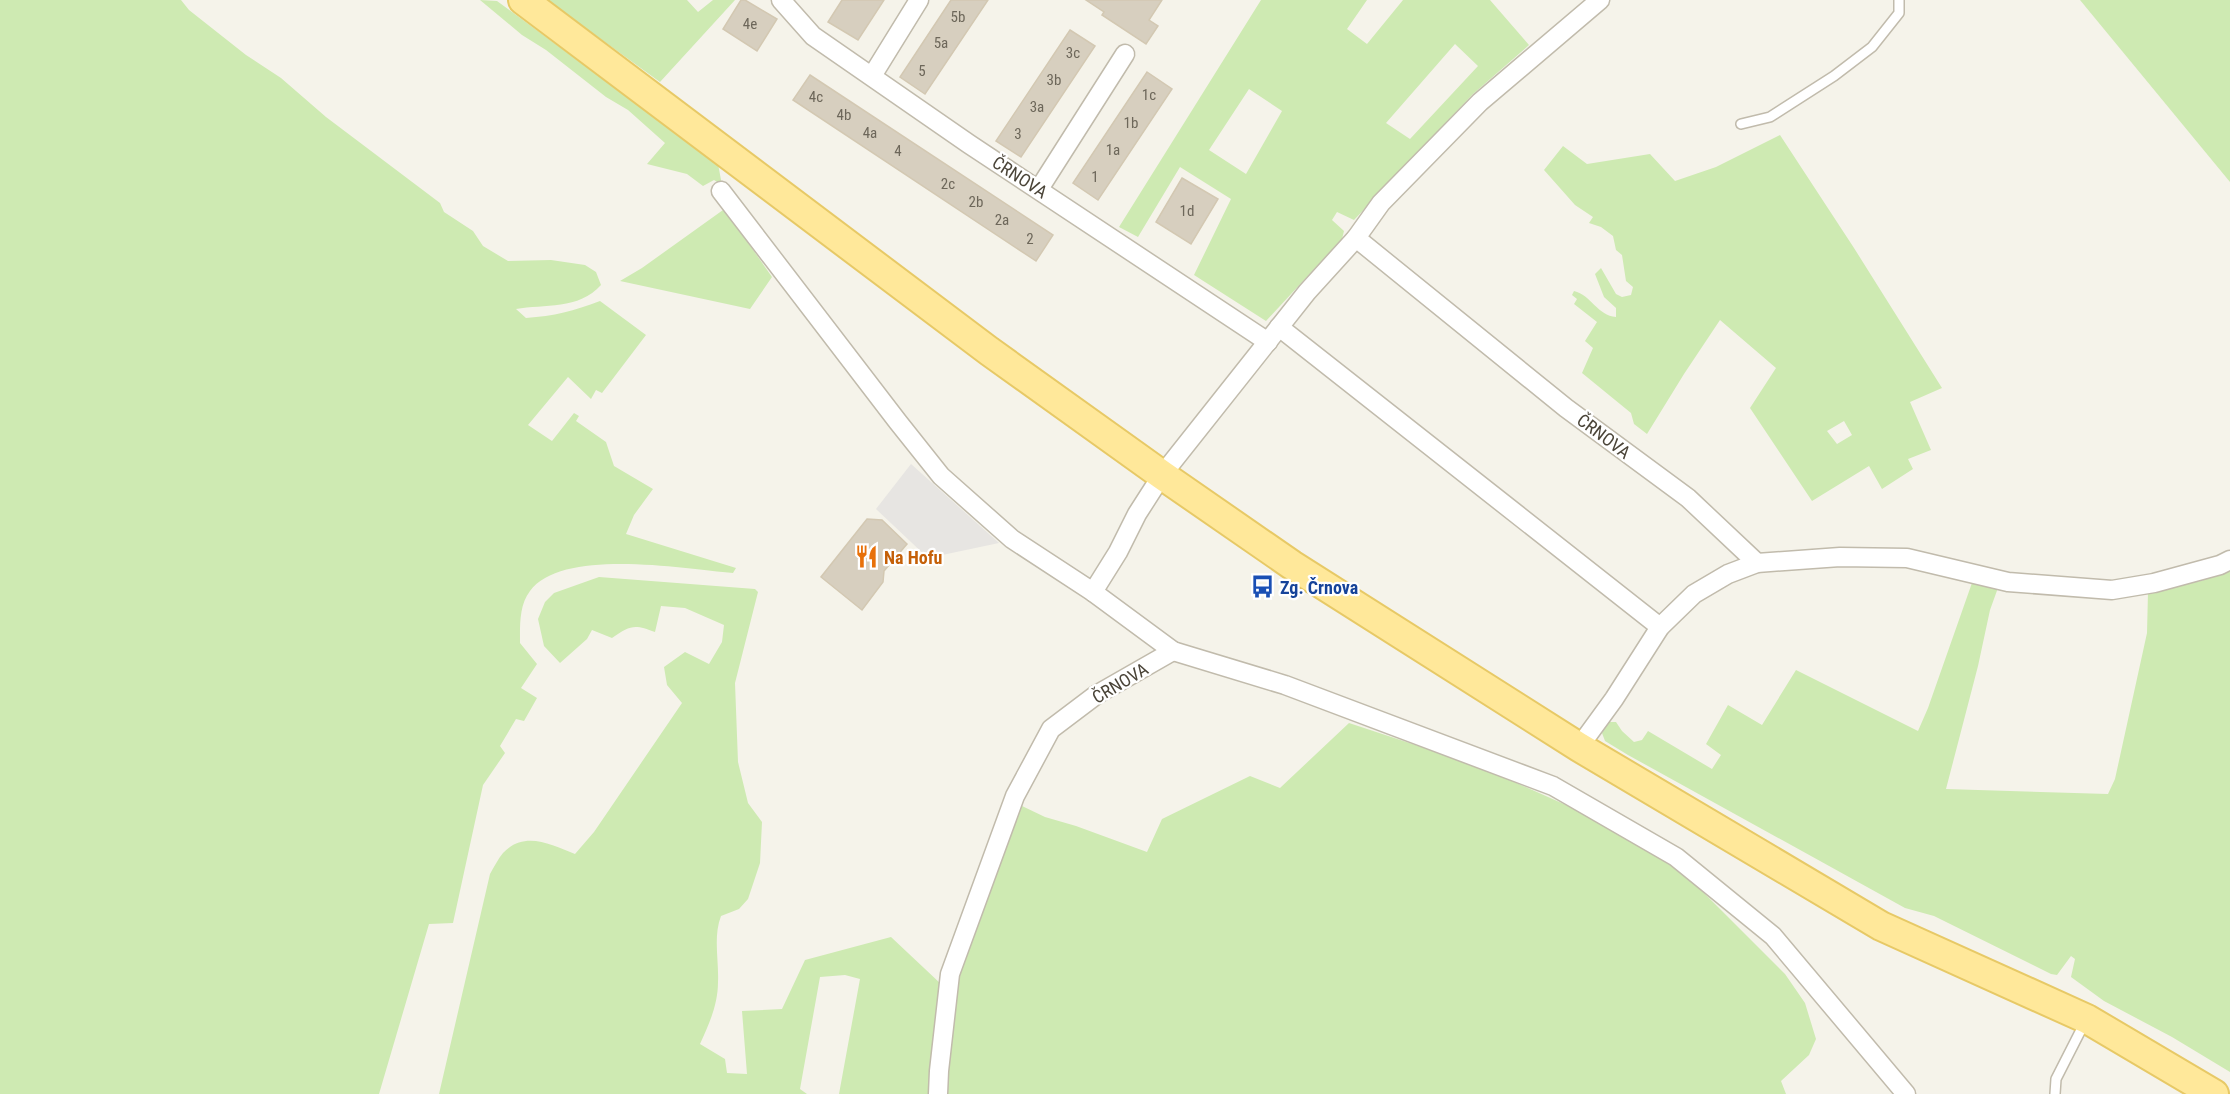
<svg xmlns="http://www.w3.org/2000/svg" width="2230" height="1094" font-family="'Roboto Condensed',sans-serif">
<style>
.green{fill:#ceeab2;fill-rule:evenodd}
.parking{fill:#e7e5e2}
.building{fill:#d7cfbf;stroke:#d3c8b2;stroke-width:1.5}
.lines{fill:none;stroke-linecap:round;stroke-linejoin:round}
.service-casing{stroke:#c1bbac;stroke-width:12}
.minor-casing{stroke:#c1bbac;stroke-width:21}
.primary-casing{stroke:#e7c966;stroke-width:32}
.service{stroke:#fff;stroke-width:9}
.minor{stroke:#fff;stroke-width:18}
.primary{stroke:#ffe89a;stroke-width:28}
.labels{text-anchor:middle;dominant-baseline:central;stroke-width:4.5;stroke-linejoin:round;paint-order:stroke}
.number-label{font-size:15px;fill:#6d675a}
.street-label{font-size:18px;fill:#4a4438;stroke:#fff}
.food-label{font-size:18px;font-weight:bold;fill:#c56008;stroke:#fff;text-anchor:start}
.transit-label{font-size:18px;font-weight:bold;fill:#164399;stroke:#fff;text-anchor:start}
</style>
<rect width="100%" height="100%" fill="#f5f3ea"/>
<g class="green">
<path d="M 0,0 L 181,0 L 189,10 L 246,55 L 281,78 L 326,117 L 440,203 L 444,212 L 473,231 L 483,246 L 508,261 L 551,260 L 585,265 L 596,272 L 601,285 C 579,310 544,304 516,309 L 526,318 C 554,316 574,311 600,301 L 646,335 L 602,393 L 596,390 L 591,399 L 568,377 L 528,425 L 552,441 L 574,413 L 579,416 L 576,421 L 606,442 L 614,466 L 653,489 L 634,515 L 626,534 L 736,568 L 733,573 C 685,569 562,547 530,591 C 519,605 520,626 520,643 L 537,664 L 521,688 L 537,698 L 524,721 L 516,719 L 500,746 L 505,753 L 483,785 L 453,923 L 429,924 L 379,1094 L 0,1094 Z"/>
<path d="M 480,0 L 497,1 L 718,164 L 722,185 L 714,180 L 703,186 L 687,174 L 647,164 L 665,143 L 628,110 L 606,97 L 546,50 L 522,35 Z"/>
<path d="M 547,0 L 687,0 L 698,12 L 713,0 L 735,0 L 660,82 Z"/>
<path d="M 1261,0 L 1367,0 L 1347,29 L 1367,44 L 1403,0 L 1490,0 L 1529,45 L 1473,94 L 1354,220 L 1337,212 L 1332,220 L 1344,231 L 1342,239 L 1266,321 L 1194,275 L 1231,199 L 1180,167 L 1138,237 L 1119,227 ZM 1455,44 L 1478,66 L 1410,139 L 1386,123 ZM 1249,89 L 1282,111 L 1246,174 L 1209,150 Z"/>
<path d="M 2080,0 L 2230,0 L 2230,182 Z"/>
<path d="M 1780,135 L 1854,248 L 1942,388 L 1910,402 L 1931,450 L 1908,459 L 1913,469 L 1882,489 L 1869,466 L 1812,501 L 1750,408 L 1776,368 L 1720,320 L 1684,374 L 1647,434 L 1634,424 L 1631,413 L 1582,373 L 1593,348 L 1585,341 L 1597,322 L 1574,304 L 1577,299 L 1572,295 L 1574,291 C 1591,295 1598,316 1616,317 L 1616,308 L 1604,297 L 1595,274 L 1601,268 L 1616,294 L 1622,297 L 1631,295 L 1633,287 L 1626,281 L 1622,255 L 1616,250 L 1613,236 L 1601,227 L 1589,223 L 1593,217 L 1575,205 L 1544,170 L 1563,146 L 1587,164 L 1650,154 L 1675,181 L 1716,167 ZM 1844,421 L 1852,435 L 1837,444 L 1827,431 Z"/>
<path d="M 723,210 L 733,221 L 772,277 L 750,309 L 620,281 L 642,268 Z"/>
<path d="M 2230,569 L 2230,1072 L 2172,1037 L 2104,1001 L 2071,977 L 2075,959 L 2071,956 L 2057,975 L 2051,974 L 1934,916 L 1905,908 L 1628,755 L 1605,741 L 1602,733 L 1607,722 L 1616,722 L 1622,731 L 1634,742 L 1642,740 L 1648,731 L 1712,769 L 1721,755 L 1706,744 L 1728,705 L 1762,725 L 1796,670 L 1918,731 L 1928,708 L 1973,580 L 1999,585 L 1990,610 L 1978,666 L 1946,789 L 2108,794 L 2115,779 L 2147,633 L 2148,592 L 2201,581 Z"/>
<path d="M 599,577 L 755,589 L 758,592 L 735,683 L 738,762 L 748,803 L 762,822 L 760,863 L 748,899 L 739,909 L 721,916 C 713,937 719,960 718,982 C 718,1005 709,1024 700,1044 L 725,1059 L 727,1073 L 747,1074 L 742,1011 L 782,1009 L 805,960 L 891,937 L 941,984 L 933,1042 L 930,1094 L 839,1094 L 860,979 L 845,975 L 820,977 L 800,1089 L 807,1094 L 439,1094 L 490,874 C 494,867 498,859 503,853 C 525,830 551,845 575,854 L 594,832 L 682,703 L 667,685 L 664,667 L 685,652 L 709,664 L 722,642 L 724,625 L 685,608 L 661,606 L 655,632 C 635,624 630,625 612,638 L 592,630 L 587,639 L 560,663 L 544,646 L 538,619 L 545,602 L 554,593 Z"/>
<path d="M 1349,723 L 1476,765 L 1566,805 L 1617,831 L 1664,860 L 1702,891 L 1785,974 L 1805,1003 L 1816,1039 L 1809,1055 L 1781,1081 L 1786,1094 L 944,1094 L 956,984 L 994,868 L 1022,806 L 1045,817 L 1076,826 L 1147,852 L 1162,819 L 1250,776 L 1280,788 Z"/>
</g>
<path class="parking" d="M 911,464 L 999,543 L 928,558 L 876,509 Z"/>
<g class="building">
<path d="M 741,0 L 745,0 L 777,19 L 757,51 L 723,29 Z"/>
<path d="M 842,0 L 884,0 L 858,40 L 828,22 Z"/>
<path d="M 951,0 L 988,0 L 925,94 L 900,77 Z"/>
<path d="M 1086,0 L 1162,0 L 1149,20 L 1158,26 L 1146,44 L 1102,15 L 1104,12 Z"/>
<path d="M 1070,30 L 1095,46 L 1021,157 L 996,141 Z"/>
<path d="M 1147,72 L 1172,89 L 1098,200 L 1073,183 Z"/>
<path d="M 810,75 L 1053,235 L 1036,261 L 793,100 Z"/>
<path d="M 1182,178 L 1218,199 L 1191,244 L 1156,222 Z"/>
<path d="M 867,519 L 882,520 L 907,544 L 884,571 L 883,582 L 862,610 L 821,577 Z"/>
</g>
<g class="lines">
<defs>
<g id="service">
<path d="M 1741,124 L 1770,117 L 1834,76 L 1872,47 L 1899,13 L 1899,0"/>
<path d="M 2055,1094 L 2056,1079 L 2085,1022"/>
</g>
<g id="minor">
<path d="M 781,0 L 813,36 L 969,144 L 1268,342"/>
<path d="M 872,76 L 919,0"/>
<path d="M 1039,189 L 1125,54"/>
<path d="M 721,191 L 898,422 L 941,476 L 1012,539 L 1093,592 L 1173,651 L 1285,685 L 1553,786 L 1676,857 L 1773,936 L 1906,1094"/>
<path d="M 1356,238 L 1566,408 L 1688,498 L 1757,563"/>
<path d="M 1279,327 L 1660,627"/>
<path d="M 1093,592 L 1118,552 L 1137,514 L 1162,475 L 1307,292 L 1356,238 L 1381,203 L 1480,102 L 1600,0"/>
<path d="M 1579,747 L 1614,699 L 1660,627 L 1694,594 L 1728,574 L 1757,563 L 1840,557 L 1907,558 L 2008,582 L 2112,590 L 2154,583 L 2220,565 L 2230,560"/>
<path d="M 938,1094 L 939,1071 L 950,974 L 1015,796 L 1051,729 L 1096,695 L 1173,651"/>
</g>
<path id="primary" d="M 523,0 L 989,351 L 1162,475 L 1292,565 L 1579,747 L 1881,926 L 2087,1019 L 2214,1094"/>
</defs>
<use href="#service" class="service-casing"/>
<use href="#minor" class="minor-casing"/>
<use href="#primary" class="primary-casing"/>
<use href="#service" class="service"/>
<use href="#minor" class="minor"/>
<use href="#primary" class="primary"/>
</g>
<defs>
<symbol id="restaurant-bare" viewBox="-9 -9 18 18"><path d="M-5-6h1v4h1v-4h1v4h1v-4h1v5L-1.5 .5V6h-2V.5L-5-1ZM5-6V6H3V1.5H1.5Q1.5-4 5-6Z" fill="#e8710a" stroke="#fff" stroke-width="2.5" paint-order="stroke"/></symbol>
<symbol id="bus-bare" viewBox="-9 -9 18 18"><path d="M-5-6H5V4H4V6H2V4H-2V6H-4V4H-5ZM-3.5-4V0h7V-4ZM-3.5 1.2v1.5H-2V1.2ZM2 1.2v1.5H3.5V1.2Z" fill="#1a4fb4" stroke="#fff" stroke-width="2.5" paint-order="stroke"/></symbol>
</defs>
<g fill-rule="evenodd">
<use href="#restaurant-bare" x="850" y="540" width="33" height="33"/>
<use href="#bus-bare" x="1246" y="570" width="33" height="33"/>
</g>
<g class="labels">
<g class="number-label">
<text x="958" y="17">5b</text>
<text x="750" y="24">4e</text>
<text x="941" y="43">5a</text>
<text x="1073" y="53">3c</text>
<text x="922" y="71">5</text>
<text x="1054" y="80">3b</text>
<text x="1149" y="95">1c</text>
<text x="816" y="97">4c</text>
<text x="1037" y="107">3a</text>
<text x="844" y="115">4b</text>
<text x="1131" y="123">1b</text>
<text x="870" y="133">4a</text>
<text x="1018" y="134">3</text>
<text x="1113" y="150">1a</text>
<text x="898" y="151">4</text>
<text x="1095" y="177">1</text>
<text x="948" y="184">2c</text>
<text x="976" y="202">2b</text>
<text x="1187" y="211">1d</text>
<text x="1002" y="220">2a</text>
<text x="1030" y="239">2</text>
</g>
<g class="street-label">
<text transform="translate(1020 177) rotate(33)">ČRNOVA</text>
<text transform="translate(1604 436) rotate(37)">ČRNOVA</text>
<text transform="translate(1120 683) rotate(-31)">ČRNOVA</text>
</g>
<g class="food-label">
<text x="884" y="557">Na Hofu</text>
</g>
<g class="transit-label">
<text x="1280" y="587">Zg. Črnova</text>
</g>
</g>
</svg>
